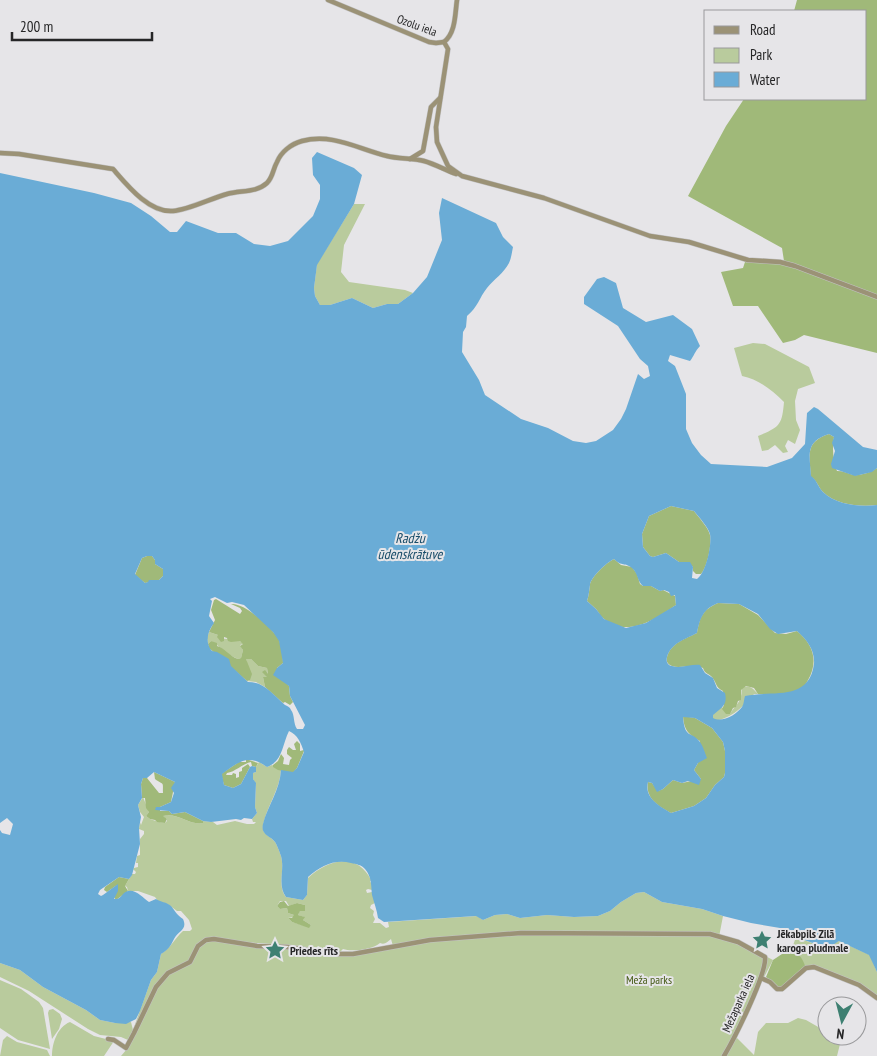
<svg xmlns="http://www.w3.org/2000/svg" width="877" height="1056" font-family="'PT Sans Narrow',sans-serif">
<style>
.green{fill:#b9cb9d;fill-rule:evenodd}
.forest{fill:#a0b979}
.water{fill:#6aacd6;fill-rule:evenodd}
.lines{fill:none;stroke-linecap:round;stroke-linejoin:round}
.street-casing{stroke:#c3c3c5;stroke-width:5.5}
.street{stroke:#9b9276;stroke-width:4.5}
.labels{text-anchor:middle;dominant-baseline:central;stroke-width:4;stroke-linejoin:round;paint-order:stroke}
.street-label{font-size:12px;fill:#262627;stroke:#e6e5e8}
.poi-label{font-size:12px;font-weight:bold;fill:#262627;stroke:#e6e5e8;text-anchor:start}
.park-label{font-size:12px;fill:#455a15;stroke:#e6e5e8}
.water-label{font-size:14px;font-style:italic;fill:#184c69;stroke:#e6e5e8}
</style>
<rect width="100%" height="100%" fill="#e6e5e8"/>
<g class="green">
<path d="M 354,204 L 365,204 L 344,245 L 341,272 L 349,282 L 405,290 L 413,293 L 398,304 L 387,304 L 373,308 L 352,298 L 330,305 L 320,305 L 315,296 L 314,288 L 317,264 Z"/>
<path d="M 753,343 L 765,344 L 809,367 L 815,383 L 798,389 L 795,401 L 796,420 L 800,430 L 795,444 L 788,440 L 785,446 L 788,452 L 783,453 L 775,445 L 768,450 L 762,451 L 758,436 C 780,427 782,425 784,402 C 772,390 758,379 742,376 L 734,348 Z"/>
<path d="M 209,632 L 218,635 L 219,639 C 227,638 236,639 243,642 L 243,644 L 240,645 L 243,650 L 241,658 L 238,659 C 227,655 221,647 211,641 L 208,644 L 207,638 Z"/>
<path d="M 246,659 L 251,659 L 258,666 L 267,668 L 268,675 L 266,678 L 263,677 L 265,687 L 256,682 L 247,681 L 250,680 Z"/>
<path d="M 673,666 L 730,714 C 733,708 740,703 741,696 C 742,693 741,690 742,688 C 750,684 753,689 758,694 L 754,694 C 742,707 733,718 714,721 Z"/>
<path d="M 259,762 L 267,767 L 272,765 L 281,770 C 280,789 267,806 263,825 C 261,835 271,836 275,842 C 277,845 280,853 281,856 C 285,870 277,886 286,897 L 303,900 L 307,895 L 308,878 C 327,860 357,851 371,880 L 370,882 L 372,883 L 372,890 L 368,889 L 366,890 L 367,893 L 372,892 L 375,903 L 371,905 L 370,908 L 374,911 L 373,915 L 375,919 L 373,923 L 380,923 L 386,928 L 389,927 L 388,922 L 477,916 L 483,920 L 495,915 L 507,914 L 520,918 L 547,915 L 574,917 L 598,916 L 610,911 L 621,902 L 636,893 L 644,892 L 662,902 L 702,909 L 723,916 L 719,937 L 738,942 L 773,960 L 742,1019 L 735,1036 L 754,1055 L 758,1032 L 766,1023 L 788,1023 L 798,1018 L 806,1020 L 827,1032 L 827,1036 L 842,1036 L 837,1056 L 121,1056 L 127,1049 L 130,1039 L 128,1040 L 121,1037 L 100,1035 L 88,1029 L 29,991 L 0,977 L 0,963 L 20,970 L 43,987 L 86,1010 L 100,1020 L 115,1023 L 131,1022 L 133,1030 L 151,980 L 157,972 L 161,954 C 171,948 174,939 183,931 L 190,931 L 192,929 L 189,920 L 181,911 L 177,911 L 169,905 L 158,901 L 155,897 L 138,891 L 128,891 L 127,887 L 125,886 L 132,874 L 135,874 L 136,872 L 133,869 L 134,868 L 138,867 L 138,863 L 136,863 L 137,856 L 140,855 L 140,839 L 144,834 L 144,831 L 139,829 L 140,822 L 141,825 L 144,817 L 140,812 L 138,805 L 143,797 L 149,812 L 146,816 L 150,819 C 155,821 159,822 165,823 L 167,821 L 167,819 L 162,816 C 177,812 190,826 203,823 L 203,821 L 213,822 L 217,825 L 235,821 L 247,824 L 254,824 L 256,822 L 253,822 L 252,819 L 257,813 L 255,807 L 256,784 L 253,779 L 253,773 L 256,772 L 256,767 ZM 280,901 L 286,901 L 289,906 L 297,903 L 305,905 L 305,911 L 300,910 L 298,915 L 304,917 L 303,920 L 311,925 L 309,927 L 292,922 L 288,918 L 294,917 L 294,915 L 288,913 L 287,908 L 280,909 L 277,906 ZM 212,937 C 247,944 281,944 315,949 L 318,946 L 320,947 L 320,950 L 340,952 L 343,949 C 351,952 372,950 380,943 C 385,945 387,942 391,939 L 393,946 L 353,954 L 339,954 L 287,947 L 257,946 L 204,938 Z"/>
<path d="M 796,937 C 812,943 824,949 839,941 L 870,955 L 877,972 L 877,998 L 859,985 L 814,967 L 806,968 L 790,954 Z"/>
<path d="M 0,980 L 21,989 L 39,1002 L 43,1008 L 50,1049 L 18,1040 L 0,1028 Z"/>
<path d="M 53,1009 L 60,1014 L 62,1019 L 59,1029 L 52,1039 L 48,1013 L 49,1010 Z"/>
<path d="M 70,1022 L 94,1036 L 114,1041 L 104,1056 L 52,1056 C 52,1044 57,1027 70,1022 Z"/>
<path d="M 7,1036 L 17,1042 L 47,1050 L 50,1056 L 0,1056 L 3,1040 Z"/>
</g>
<g class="forest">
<path d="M 797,0 L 877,0 L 877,353 L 804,335 L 795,340 L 783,343 L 758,306 L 733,306 L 721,272 L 743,268 L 745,262 L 784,261 L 782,248 L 688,196 L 726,126 L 744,99 L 866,99 L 866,11 L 794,11 Z"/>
<path d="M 829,434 L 834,437 C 832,446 833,462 837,471 C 843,471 847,473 853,475 C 860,476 872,472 877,468 L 877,505 C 860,507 836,505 823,492 C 818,487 817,480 811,477 C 810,456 804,442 829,434 Z"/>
<path d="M 671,506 L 694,511 C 699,518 708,527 710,535 C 712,544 707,568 701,574 L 696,574 L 693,571 L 693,567 L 687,562 L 679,562 L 666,553 L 653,557 L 650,556 L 643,547 L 642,534 L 649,516 Z"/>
<path d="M 147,556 L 152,556 L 155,560 L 155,564 L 163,569 L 163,576 L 159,580 L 145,583 L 135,575 L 142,558 Z"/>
<path d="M 614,559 L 621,565 L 632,567 L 637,574 L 640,584 L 643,586 L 651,586 L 660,591 L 663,590 L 675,596 L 676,605 C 656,619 626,639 603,618 C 600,616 599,612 596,609 C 593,606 590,604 587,601 C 589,595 589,591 590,585 C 590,578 607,562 614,559 Z"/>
<path d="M 216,599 L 240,614 L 242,611 L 240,608 L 231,604 C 244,602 273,628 279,640 C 282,647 283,656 283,663 L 277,668 L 289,686 L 290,696 L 293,702 L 290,705 L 285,702 L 283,703 L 265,687 L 263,677 L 267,677 L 262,672 L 265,670 L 268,674 L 267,668 L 258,666 L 251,659 L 246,659 L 252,674 L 250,680 L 247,681 L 209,648 L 208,644 L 211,641 L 217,643 L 217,646 C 225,648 229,656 238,659 L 241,658 L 243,650 L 240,646 L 243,644 L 240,641 L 231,642 L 228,641 L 227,638 L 224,637 L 224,641 L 221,642 L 217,637 L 218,635 L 209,632 L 215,620 L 211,610 L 214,600 Z"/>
<path d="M 718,603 L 739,604 L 758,615 L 775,633 L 786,634 L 797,631 C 813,644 819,661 808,680 C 808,680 805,686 804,686 C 793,696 772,694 758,694 L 754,688 L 746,686 L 741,690 L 741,700 L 738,701 L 736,707 L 733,708 L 730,714 L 726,714 L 722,709 L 724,705 L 723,691 C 715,687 717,683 712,677 C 708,673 705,674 703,668 C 690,663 682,669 672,666 C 667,664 666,661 667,657 C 671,643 685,639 697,633 C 700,617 702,610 718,603 Z"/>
<path d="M 683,716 L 695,718 L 712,728 L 723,742 L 725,751 L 725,773 L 724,777 L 715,785 L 706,798 L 694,806 L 671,813 C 658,806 645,798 648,782 L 652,783 L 658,791 L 663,789 L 673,780 L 682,783 L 701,779 L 694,770 L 698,763 L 700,741 C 688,734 684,730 683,716 Z"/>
<path d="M 297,741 L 300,744 L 300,751 L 304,750 L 304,751 L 297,768 L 293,773 L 278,770 L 273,767 L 273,765 L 278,761 L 281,754 L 284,758 L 283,764 L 289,765 L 290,760 L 292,758 L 287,754 L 287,750 L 289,747 L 293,750 L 296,750 L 294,744 Z"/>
<path d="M 246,759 L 258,763 L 256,767 L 252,766 L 251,762 C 242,764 235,772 227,773 L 226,775 L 232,775 L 233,773 L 236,774 L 236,778 L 239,777 L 239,772 L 242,771 L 242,768 L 248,764 L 250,767 L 241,784 L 233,788 L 224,785 L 221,774 L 239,762 L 246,762 Z"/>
<path d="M 154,772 L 175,782 L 171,802 L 160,807 L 160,811 L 169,811 L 172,814 L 185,812 L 203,821 L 203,823 C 190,826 177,812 163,816 L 167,819 L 165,823 L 157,822 L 155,820 L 150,819 L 146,816 L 149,812 L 146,808 L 145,798 L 142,798 L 141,784 L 143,778 L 147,778 L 159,793 L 163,793 C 163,780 164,786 155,779 Z"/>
<path d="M 119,877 L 129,879 L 125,886 L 128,891 L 116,900 L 114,897 L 117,885 L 107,892 L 104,890 L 105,887 Z"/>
<path d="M 284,901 L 288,906 L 297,903 L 305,905 L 305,911 L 300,911 L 298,915 L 305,917 L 303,920 L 311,925 L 309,928 L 292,922 L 288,918 L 292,918 L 294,915 L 288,913 L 287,908 L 280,909 L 277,906 L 280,902 Z"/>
<path d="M 782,954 C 799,954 800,952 806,968 L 782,989 L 777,989 L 766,977 L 773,960 Z"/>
</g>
<path class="water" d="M 317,152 L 354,168 L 362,175 L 354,204 L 317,265 L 314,288 L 315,296 L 320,305 L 330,305 L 352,298 L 373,308 L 387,304 L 398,304 L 413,293 L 427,277 L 442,240 L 439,213 L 442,198 L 496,223 L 503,237 L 513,247 C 512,252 511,259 509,263 C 504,273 494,279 487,288 C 479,298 478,307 467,316 L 466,327 L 463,332 L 462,352 L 479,380 L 485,395 L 521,419 L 548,428 L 573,441 L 586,443 L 596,441 L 613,430 L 621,419 L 626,409 L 638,374 L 644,379 L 650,376 L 648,366 L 640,359 L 618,326 L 584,304 L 584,297 L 597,279 L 604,277 L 616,283 L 623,308 L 646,322 L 673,315 L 692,329 L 700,346 C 695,351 694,356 690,361 L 670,355 L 668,361 L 675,366 L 686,394 L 686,429 L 692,443 L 701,455 L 711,464 L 767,467 L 792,458 L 805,444 L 807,413 L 814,407 L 818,409 L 863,447 L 877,450 L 877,468 L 872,472 L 855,476 L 832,468 L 831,464 L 835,451 L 832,443 L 834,437 L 829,434 C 804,442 810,456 811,476 C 817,480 818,487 823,492 C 836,505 860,507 877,505 L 877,972 L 869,955 L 839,941 L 831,946 L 821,946 L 796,937 L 780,928 L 751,923 L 723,916 L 702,909 L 662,902 L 644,892 L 636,893 L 621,902 L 610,911 L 598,916 L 574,917 L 547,915 L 520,918 L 507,914 L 495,915 L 483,920 L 476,916 L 384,922 L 378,918 C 377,910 374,903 372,895 C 371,886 372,877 365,869 C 362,865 356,864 351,863 C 334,859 321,866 308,877 L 307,895 L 303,900 L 286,897 C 277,885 285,870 281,856 C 280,853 277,845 275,842 C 271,836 260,835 263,824 C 267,807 280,790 281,770 L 293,772 L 297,768 L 304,752 C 301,743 298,735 289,731 C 282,745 283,761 267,767 C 247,753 239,762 222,774 L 224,785 L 233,788 L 241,784 L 250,767 L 252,766 L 256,767 L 256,772 L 253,773 L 253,779 L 256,783 L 255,807 L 257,813 L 252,819 L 244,818 L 241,820 L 236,819 L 211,822 L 203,821 L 185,812 L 172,814 L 169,811 L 155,810 L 156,807 L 160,807 L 171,802 L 174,793 L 171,788 L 175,782 L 154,772 L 147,778 L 143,778 L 141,784 L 142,798 L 138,805 L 141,817 L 139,828 L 140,844 L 132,875 L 129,879 L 119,877 L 100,890 L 98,894 L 101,896 L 103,895 L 118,884 L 118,891 L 114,899 C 120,899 120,897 124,893 C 133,886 142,897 149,902 L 156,899 C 160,902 167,902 171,906 C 175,911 177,915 183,919 C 188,930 178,931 174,939 C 170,947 168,950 161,954 L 157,972 L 151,980 L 140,1011 L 136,1019 L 126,1024 L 115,1023 L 100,1020 L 86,1010 L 43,987 L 20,970 L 0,963 L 0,830 L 2,833 L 10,835 L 13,824 L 7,818 L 0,823 L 0,173 L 94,193 L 131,203 L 151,216 L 170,232 L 177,232 L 186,221 L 218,233 L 236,233 L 254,244 L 270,246 L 288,241 L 313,216 L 320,199 L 320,185 L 313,175 L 312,158 ZM 671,506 L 694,511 C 699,517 708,527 710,534 C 712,545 706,573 697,579 L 692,578 L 693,567 L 690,562 L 679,562 L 666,553 L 653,557 L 650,556 L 643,547 L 642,534 L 649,516 ZM 147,556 L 152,556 L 155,560 L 155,564 L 163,569 L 163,576 L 159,580 L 149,580 L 148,582 L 145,583 L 135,574 L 142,558 ZM 614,559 C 622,567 625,562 632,568 C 638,573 637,581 643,586 L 651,586 L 660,591 L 664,590 L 669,592 L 671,596 L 675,595 L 676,605 L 646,623 L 626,628 L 604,619 L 596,609 L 587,601 C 589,595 589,591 590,585 C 590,578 607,562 614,559 ZM 215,597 L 227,603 L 232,602 L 244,605 L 273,632 L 279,641 L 283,663 L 277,668 L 273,675 L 289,686 L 290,696 L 305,725 L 303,729 L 297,729 C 293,723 295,715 291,710 C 290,707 287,706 285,705 C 273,695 265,682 248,682 L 231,666 L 229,659 L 217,652 L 212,651 C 205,643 207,632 214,623 L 209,616 L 212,601 L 210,599 ZM 718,603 L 739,604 L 758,614 L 770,629 L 778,634 L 797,631 C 807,640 815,650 814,664 C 809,702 772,690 745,696 C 744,699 744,704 742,707 C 736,715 722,723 713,718 L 713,715 C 721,708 728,705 725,693 L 717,688 L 713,678 L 705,673 L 700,665 C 691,664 680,669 672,666 C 667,665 666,661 667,657 C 671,643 686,639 697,633 C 700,618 703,609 718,603 ZM 683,717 L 695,718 L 712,728 L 723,742 L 725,751 L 725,773 L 724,777 L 715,785 L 706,798 L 694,806 L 671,813 C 659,806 644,798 648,782 L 652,783 L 657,792 L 663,789 L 673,780 L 682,783 L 688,781 L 699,785 L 701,779 L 694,770 L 698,763 L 707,758 C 705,753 703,746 700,742 C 691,730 685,740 683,717 Z"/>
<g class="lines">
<defs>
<g id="street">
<path d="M 328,0 L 429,42 L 436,43 L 444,42"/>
<path d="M 457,0 C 455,13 456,33 444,42 L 448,49 L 436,127 L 437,142 L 448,166 L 462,176 L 544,198 L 650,236 L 689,242 L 748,260 L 780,262 L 795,266 L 877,297"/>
<path d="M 0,153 L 19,154 L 113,169 C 127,185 149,213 173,211 C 188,210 212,198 227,194 C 241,190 256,193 267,183 C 273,177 273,169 277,162 C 281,152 291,144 302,141 C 333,133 358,149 387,156 C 399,159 412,158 424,161 C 435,164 445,170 456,174"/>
<path d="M 410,159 L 423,151 L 431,107 L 440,98"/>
<path d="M 761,978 L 770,982 L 777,989 L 782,989 L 806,968 L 814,967 L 859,985 L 877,998"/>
<path d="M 108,1039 L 114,1040 L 126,1048 L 134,1033 L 156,987 L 168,973 L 190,962 L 198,946 L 206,940 L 214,939 L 257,946 L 287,947 L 339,954 L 353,954 L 430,940 L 521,933 L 710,934 L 738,942 L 765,957 C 767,974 734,1039 724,1056"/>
</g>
</defs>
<use href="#street" class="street-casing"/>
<use href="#street" class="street"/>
</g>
<defs>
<symbol id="sight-bare" viewBox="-9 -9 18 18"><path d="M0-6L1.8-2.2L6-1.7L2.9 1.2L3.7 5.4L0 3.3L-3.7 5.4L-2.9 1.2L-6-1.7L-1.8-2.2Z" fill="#3e8072" stroke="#e6e5e8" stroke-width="2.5" paint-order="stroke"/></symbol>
</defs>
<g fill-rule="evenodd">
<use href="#sight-bare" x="748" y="926" width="28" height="28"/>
<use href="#sight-bare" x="261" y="936" width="28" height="28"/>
</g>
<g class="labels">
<g class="street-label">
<text transform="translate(417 25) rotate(20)">Ozolu iela</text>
<text transform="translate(738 1003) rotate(-66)">Mežaparka iela</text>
</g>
<g class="poi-label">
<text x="777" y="933">Jēkabpils Zilā<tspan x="777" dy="14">karoga pludmale</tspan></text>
<text x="290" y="950">Priedes rīts</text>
</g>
<g class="park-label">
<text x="649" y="979">Meža parks</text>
</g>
<g class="water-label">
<text x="410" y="538">Radžu<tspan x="410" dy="16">ūdenskrātuve</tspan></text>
</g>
</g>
<rect x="704" y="10" width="162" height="90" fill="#e6e5e8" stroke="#99999b"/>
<rect x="714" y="26" width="25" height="8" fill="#9b9276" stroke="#99999b"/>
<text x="750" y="35" font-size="15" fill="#262627">Road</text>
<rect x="714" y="48" width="25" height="15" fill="#b9cb9d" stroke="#99999b"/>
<text x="750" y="60" font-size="15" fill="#262627">Park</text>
<rect x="714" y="72" width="25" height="15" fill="#6aacd6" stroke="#99999b"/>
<text x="750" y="85" font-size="15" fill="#262627">Water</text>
<g transform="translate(842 1021) rotate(187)"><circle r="24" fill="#e6e5e8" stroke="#99999b"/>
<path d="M0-4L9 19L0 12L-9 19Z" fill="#3e8072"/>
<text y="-8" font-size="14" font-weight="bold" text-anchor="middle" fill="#262627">N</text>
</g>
<path d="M12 32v8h140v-8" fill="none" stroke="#262627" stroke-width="2.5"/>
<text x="20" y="32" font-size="15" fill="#262627" stroke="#e6e5e8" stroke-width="4" paint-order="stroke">200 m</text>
</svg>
